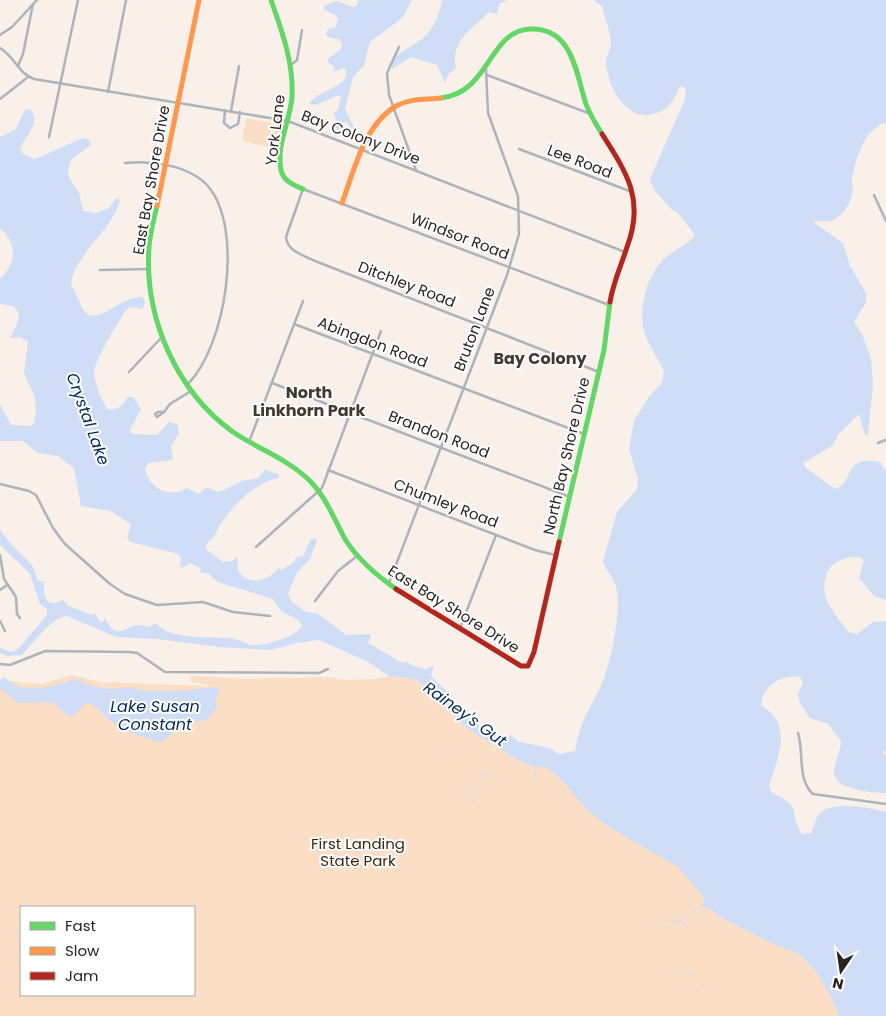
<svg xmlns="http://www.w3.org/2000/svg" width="886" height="1016" font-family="Poppins,sans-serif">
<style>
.green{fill:#fadec5;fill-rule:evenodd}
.water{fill:#cfdef6}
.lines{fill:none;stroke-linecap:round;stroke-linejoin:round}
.stream{stroke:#cfdef6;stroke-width:1}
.street{stroke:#adb3bb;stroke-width:2.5}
.fast{stroke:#63d668;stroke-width:5}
.slow{stroke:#ff974d;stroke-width:5}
.jam{stroke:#b3261e;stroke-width:5}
.labels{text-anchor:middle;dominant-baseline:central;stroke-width:4;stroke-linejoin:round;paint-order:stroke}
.street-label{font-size:15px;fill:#29231f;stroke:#fff}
.park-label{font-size:15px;fill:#3d260e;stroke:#fff}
.neighbourhood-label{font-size:16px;font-weight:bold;fill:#43382e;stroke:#fff}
.water-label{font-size:16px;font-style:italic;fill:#00285b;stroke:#fff}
</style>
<rect width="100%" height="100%" fill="#f8f0e9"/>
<g class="green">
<path d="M 246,118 L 283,125 L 278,149 L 242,141 Z"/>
<path d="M 72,675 L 100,682 L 207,686 L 208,685 L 189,681 L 192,676 L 248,679 L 328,677 L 345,680 L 376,679 L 389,676 L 415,679 L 423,685 L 465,727 L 513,757 L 530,765 L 543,766 L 551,771 L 564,781 L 580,803 L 605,825 L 679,867 L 705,899 L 701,906 L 710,909 L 722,918 L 773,944 L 799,954 L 816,972 L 830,995 L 839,1016 L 0,1016 L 0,680 L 42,684 ZM 21,907 L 194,907 L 194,995 L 21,995 Z"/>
</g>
<g class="water">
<path d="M 358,0 L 412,0 L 402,18 L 370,42 L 364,65 L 353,77 L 345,109 L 359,138 L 346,122 L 341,123 L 340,131 L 333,128 L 336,119 L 334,114 L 338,109 L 341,97 L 339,95 L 316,105 L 309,104 C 316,92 338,90 346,77 L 346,70 L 343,68 L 333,72 L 334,67 L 328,62 L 328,59 L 341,49 L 342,44 L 339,39 L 328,37 L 326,34 L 328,29 L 336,27 L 338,19 L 335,15 L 323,9 L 324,6 L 337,1 L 353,7 L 357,5 Z"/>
<path d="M 442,0 L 507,0 L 499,4 L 497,14 L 489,12 C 472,29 450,41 456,68 L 449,73 L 445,83 L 437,65 L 411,57 L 392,69 C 390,53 414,47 423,38 C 433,30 440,13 442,0 Z"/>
<path d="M 593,0 L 886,0 L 886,122 C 865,129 855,158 852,179 C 851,183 853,187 853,190 C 852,199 845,213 838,217 C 829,224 822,220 813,222 L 843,243 L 850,266 L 866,293 L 866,302 L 854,322 L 862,334 L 871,358 L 873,384 L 868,435 L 865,435 L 859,414 L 838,435 L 832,446 L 803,463 L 806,468 L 835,489 C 855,484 842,454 880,462 L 886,471 L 886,600 L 874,596 L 859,578 L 864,561 L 860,557 C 836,556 821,569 825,595 C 826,604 842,623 848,632 L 857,634 L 873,622 L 886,621 L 886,750 L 883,754 L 886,755 L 886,793 C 873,793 834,790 834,772 C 834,761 841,752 841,741 L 828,724 L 810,718 L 800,703 L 798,694 L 803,683 L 800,677 C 783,674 762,685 761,705 C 765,708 770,711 773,715 C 790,735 775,765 769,786 L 772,793 C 804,808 787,808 802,834 L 811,833 C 814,827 815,819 819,814 C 831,800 870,808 886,812 L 886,1016 L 839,1016 L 830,995 L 816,972 L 799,954 L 773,944 L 722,918 L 710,909 L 701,906 L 705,899 L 678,867 L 605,825 L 580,803 L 563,781 L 551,771 L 543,766 L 534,767 L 513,757 L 465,727 L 423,685 L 415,679 L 389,676 L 368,662 L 319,640 L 297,643 L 271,650 L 219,647 L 157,639 L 116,637 L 67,616 C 50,618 34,643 22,655 L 7,656 L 0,653 L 0,648 L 11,652 L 17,650 L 47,615 L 47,609 L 40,604 L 30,574 L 0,545 L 0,530 C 5,536 10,543 15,548 C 26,560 35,563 37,580 L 44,582 L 44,595 L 49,603 L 56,603 L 63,600 L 68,606 L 93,615 L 96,614 L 99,621 L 103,622 L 105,618 C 116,641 123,628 138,625 C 142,625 147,627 150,627 L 156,623 C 171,642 213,635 235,639 C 241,640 247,645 253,645 C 265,646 299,636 302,625 L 298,620 L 281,611 L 273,599 L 218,582 L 208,573 L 201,573 L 200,568 L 190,563 L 182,568 L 180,566 L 181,558 L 178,554 L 130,542 L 127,537 L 131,524 L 110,511 L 81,506 L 74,468 L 58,456 L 38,453 L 23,441 L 0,441 L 0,405 L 11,425 L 31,426 L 34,424 L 36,411 L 35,397 L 24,373 L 28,342 L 21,337 L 10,338 L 17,324 L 19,313 L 13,306 L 0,304 L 0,279 C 16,265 18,242 0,229 L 0,137 L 15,130 L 25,110 L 30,109 C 43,124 23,136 20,150 L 25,155 L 35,159 L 83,138 L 89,140 L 91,145 L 71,160 L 68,170 L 69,178 L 79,192 L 83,211 L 96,213 L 109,208 L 116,198 L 120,200 C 113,230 74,255 71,284 C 75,291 81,307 85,312 C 98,326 122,295 142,297 L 145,301 L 143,309 L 129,307 C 121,315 94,362 94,372 C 95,384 101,399 107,409 C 118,411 122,406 128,397 L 133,397 L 141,409 L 130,430 L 132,434 L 157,435 L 169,422 L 177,424 L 179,433 L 171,446 L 173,460 L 149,463 L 145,468 C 147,483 161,495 177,492 C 180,492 184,489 188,488 L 198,494 L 207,487 L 217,492 L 224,490 L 242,481 L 258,478 L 265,470 L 278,474 L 279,478 C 255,482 233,505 220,525 C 215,533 215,538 207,543 L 206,549 L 223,562 L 232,561 L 237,557 C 239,561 236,568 239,572 C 248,586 270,581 278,568 L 282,570 L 294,562 L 296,557 L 303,556 L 310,541 L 315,538 L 317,540 L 310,559 L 297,572 L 288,594 L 291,601 L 306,612 L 317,613 L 346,635 L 369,634 L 371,636 L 368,643 L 403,663 L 408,662 L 411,665 L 425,669 L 434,665 L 431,676 L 451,696 L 454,706 L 473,722 L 499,735 L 512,736 L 519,742 L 550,748 L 558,754 L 575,751 C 578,731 585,715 595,698 C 609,675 621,617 617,591 C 615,578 606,572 603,561 L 617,512 L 637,489 L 638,479 L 629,449 L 634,421 L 650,395 L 662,383 L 664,371 C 659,360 651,349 646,337 C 637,314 645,279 662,261 C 671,250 686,247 695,235 L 677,212 L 673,211 L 654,190 L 650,179 L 685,99 L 686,88 L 680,86 C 672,103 668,112 648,115 C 623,117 607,83 606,62 C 606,56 611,50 611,43 C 611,32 604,17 602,6 Z"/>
<path d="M 3,677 C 7,679 10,682 13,684 C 30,694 58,685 75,679 L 91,686 L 108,689 L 131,687 L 143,691 L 179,691 L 219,687 L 219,693 L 215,696 L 217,707 L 207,720 L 185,723 L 163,741 L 158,742 L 120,729 L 91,703 L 86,703 L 74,715 L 68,716 L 52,702 L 18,703 L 0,688 L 0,680 Z"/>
</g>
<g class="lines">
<g class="stream">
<path d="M 453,754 L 454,750"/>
<path d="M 514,759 L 522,759"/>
<path d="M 480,774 L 493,777"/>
<path d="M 533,782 L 536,770"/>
<path d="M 474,786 L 477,784"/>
<path d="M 466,789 L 474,802"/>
<path d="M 465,790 L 469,788"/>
<path d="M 668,920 L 678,924 L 682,921 L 689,929"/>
<path d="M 675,921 C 686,919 692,911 702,905"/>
<path d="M 684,971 L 688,975 L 694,974"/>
<path d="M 701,984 L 703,987"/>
</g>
<g class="street">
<path d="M 0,35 L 12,27 L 37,0"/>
<path d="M 399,47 L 387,73 L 389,95 L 416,170"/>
<path d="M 0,48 C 14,56 19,74 34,79 L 288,121 L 625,252"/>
<path d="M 291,65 L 297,60 L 302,30"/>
<path d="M 18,66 L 23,54 L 33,4"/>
<path d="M 487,75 L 588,113"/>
<path d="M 108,92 L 126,0"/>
<path d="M 0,99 L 28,77"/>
<path d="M 225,110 L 224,123 L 230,128 L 238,124 L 240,112"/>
<path d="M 231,111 L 239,66"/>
<path d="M 49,137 L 78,0"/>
<path d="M 519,149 L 632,192"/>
<path d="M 125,163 C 150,160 188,165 207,185 C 245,227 226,347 187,385"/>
<path d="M 874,195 L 886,221"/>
<path d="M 100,270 L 149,269"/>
<path d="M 294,324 L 584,434"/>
<path d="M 129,372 L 162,337"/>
<path d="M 599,372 L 315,261 C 303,255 287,251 286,237 L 303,189 L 609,305"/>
<path d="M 272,383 L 570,497"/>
<path d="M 158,412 L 164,412 L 157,417 L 155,414 Z"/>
<path d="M 164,412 L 170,404 L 191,391"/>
<path d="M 249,442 L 303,301"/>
<path d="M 878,443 L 886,440"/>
<path d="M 328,470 L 535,550 L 555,555"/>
<path d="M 0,484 L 29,491 L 36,495 L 53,528 L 65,544 L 110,584 L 125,594 L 157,605 L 203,602 L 233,612 L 270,616"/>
<path d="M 256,547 L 322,488 L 381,331"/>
<path d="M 0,555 L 4,579 L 16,597 L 17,614 L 20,618"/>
<path d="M 389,583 L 507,275 L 519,234 L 518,196 L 488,113 L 486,69"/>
<path d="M 0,590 L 7,585"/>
<path d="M 315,601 L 338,571 L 357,556"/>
<path d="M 0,621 L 5,631"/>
<path d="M 460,628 L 496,535"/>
<path d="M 0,664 L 10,665 L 45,651 L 130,652 L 137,653 L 165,672 L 319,673 L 328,669"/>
<path d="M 798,733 C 804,751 797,780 813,794 L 886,804"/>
</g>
<g class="fast">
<path d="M 271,0 C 282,31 294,64 292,97 C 290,122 276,145 281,170 C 283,181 294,185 303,189"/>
<path d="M 441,98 C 491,92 488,31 530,29 C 573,27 576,74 586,104 C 590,115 596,124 602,134"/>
<path d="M 157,206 C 154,219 150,233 149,247 C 144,317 176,391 233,432 C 258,449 288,459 310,481 C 326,497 334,519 345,539 C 358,560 376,575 396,589"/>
<path d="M 559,542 L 604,350 L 610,302"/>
</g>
<g class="slow">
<path d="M 342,203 C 354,171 364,125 396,106 C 410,98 426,100 441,98"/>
<path d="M 157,206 L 199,0"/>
</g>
<g class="jam">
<path d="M 602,134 C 627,173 645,200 627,247 C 621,266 613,283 610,302"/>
<path d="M 396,589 L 521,666 L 528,666 L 534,652 L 559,542"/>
</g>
</g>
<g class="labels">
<g class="street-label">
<text transform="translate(275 130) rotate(-83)">York Lane</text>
<text transform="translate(361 137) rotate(21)">Bay Colony Drive</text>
<text transform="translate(580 161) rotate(21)">Lee Road</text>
<text transform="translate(151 180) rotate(-80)">East Bay Shore Drive</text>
<text transform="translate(460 236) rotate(21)">Windsor Road</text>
<text transform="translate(407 284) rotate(21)">Ditchley Road</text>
<text transform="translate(474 329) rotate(-69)">Bruton Lane</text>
<text transform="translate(373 342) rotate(21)">Abingdon Road</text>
<text transform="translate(439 434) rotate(21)">Brandon Road</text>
<text transform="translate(566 456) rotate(-77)">North Bay Shore Drive</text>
<text transform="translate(446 503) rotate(21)">Chumley Road</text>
<text transform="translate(454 609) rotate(32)">East Bay Shore Drive</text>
</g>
<g class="park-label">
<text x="358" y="843">First Landing<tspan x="358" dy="17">State Park</tspan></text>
</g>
<g class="neighbourhood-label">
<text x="540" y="358">Bay Colony</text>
<text x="309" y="392">North<tspan x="309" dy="18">Linkhorn Park</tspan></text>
</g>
<g class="water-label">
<text transform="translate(88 419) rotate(70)">Crystal Lake</text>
<text x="155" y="706">Lake Susan<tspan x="155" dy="18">Constant</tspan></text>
<text transform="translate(465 714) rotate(36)">Rainey's Gut</text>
</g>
</g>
<rect x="20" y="906" width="175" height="90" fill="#ffffff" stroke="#a9a7a5"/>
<rect x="30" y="922" width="25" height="8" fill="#63d668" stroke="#a9a7a5"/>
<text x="65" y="931" font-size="15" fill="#29231f">Fast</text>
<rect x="30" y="947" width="25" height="8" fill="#ff974d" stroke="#a9a7a5"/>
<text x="65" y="956" font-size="15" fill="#29231f">Slow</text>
<rect x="30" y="972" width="25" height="8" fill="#b3261e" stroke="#a9a7a5"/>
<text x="65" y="981" font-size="15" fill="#29231f">Jam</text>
<g transform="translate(841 971) rotate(193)" stroke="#ffffff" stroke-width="4" paint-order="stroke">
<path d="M0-4L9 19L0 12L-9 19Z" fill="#29231f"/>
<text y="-8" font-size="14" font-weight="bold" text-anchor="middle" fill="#29231f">N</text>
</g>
</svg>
